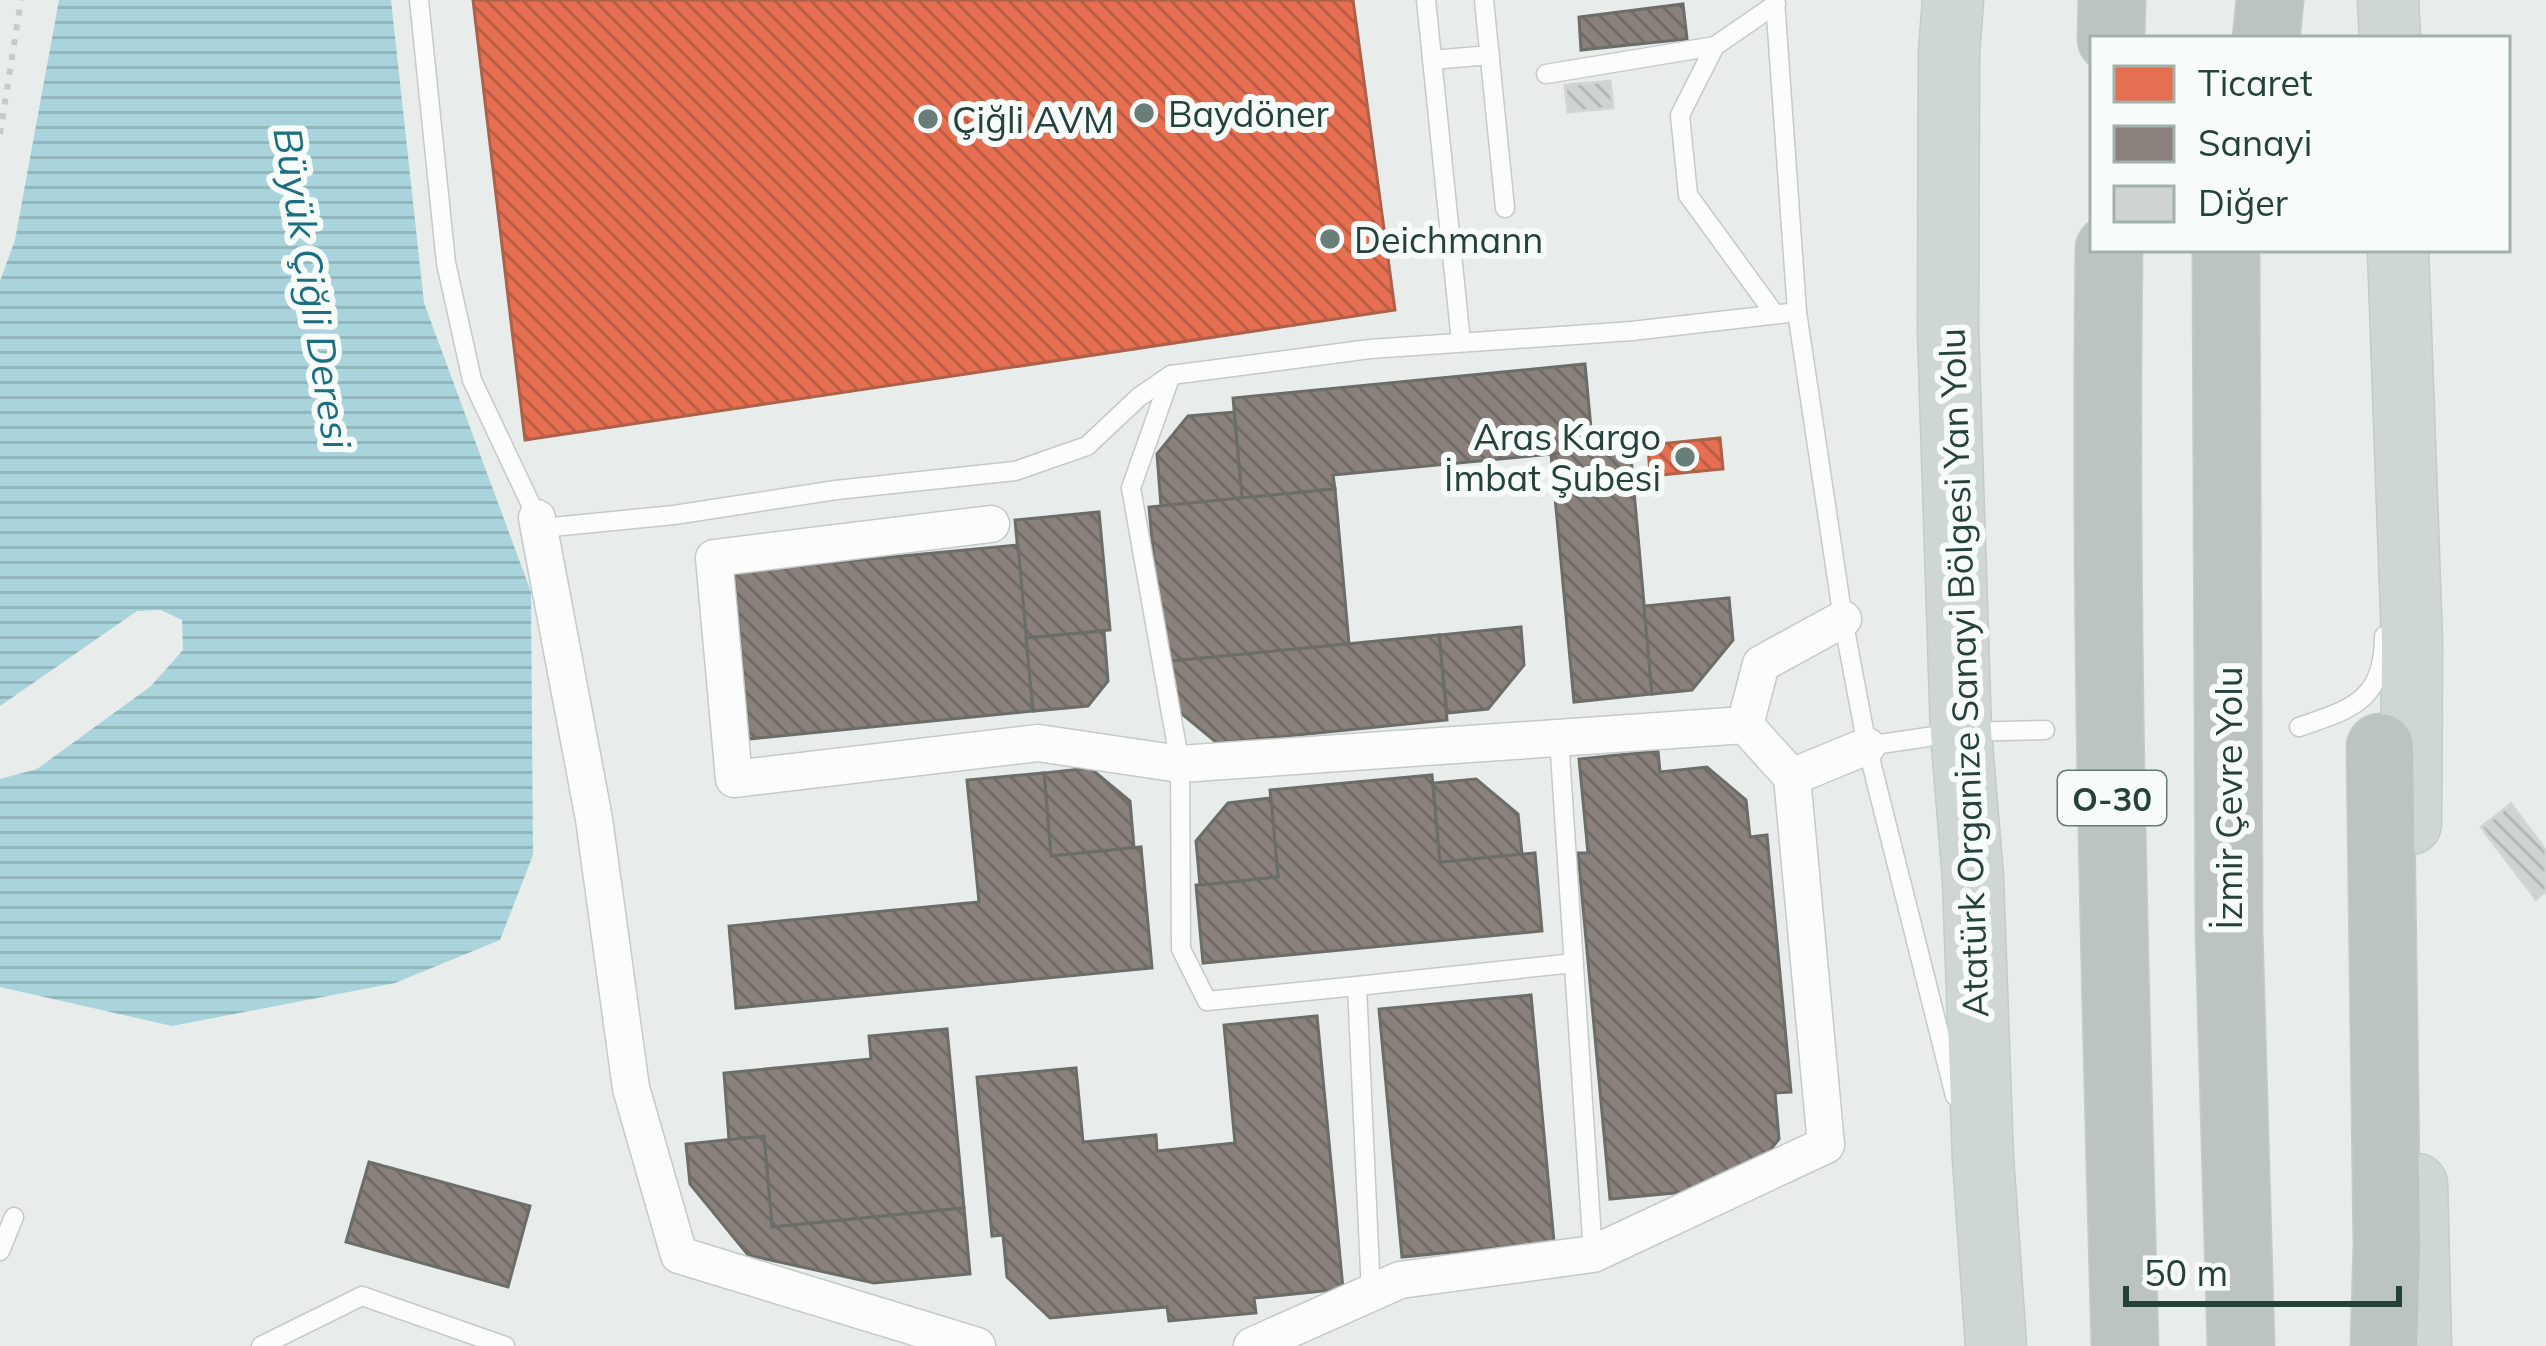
<svg xmlns="http://www.w3.org/2000/svg" width="2546" height="1346" font-family="Mulish,sans-serif">
<style>
.water{fill:url(#water-rules)}
.shops{fill:url(#shops-back-hatch);stroke:#ac624a;stroke-width:3}
.industry{fill:url(#industry-back-hatch);stroke:#6b6e68;stroke-width:3}
.building{fill:url(#building-back-hatch);stroke:#d1d6d4;stroke-width:3}
.lines{fill:none;stroke-linecap:round;stroke-linejoin:round}
.service-casing{stroke:#c5cac8;stroke-width:21}
.minor-casing{stroke:#c5cac8;stroke-width:39}
.primary-casing{stroke:#c3ccc9;stroke-width:63}
.motorway-casing{stroke:#c3ccc9;stroke-width:69}
.path{stroke:#c3ccca;stroke-width:6;stroke-dasharray:6 9;stroke-linecap:butt}
.service{stroke:#fcfcfc;stroke-width:18}
.minor{stroke:#fcfcfc;stroke-width:36}
.primary{stroke:#cfd7d5;stroke-width:60}
.motorway{stroke:#bcc4c2;stroke-width:66}
.poi-dot{fill:#697e78;stroke:#f7fbf9;stroke-width:4.5}
.labels{text-anchor:middle;dominant-baseline:central;stroke-width:12;stroke-linejoin:round;paint-order:stroke}
.shield{fill:#f7fbf9;stroke:#637a73;stroke-width:3}
.shield-label{font-size:33px;font-weight:bold;fill:#24423a}
.poi-label{font-size:36px;fill:#24423a;stroke:#f7fbf9;text-anchor:start}
.street-label{font-size:36px;fill:#24423a;stroke:#f7fbf9}
.water-label{font-size:39px;font-style:italic;fill:#1c6f80;stroke:#f7fbf9}
</style>
<defs>
<pattern id="water-rules" width="6" height="5" patternUnits="userSpaceOnUse" patternTransform="scale(3)"><rect width="6" height="5" fill="#a9d4db"/><path d="M0 2.5h6" fill="none" stroke="#91b7bd"/></pattern>
<pattern id="shops-back-hatch" width="6" height="6" patternUnits="userSpaceOnUse" patternTransform="scale(3)"><rect width="6" height="6" fill="#e76f51"/><path d="M-1 5l2 2M0 0l6 6M5-1l2 2" fill="none" stroke="#bb5d44"/></pattern>
<pattern id="industry-back-hatch" width="6" height="6" patternUnits="userSpaceOnUse" patternTransform="scale(3)"><rect width="6" height="6" fill="#8a817c"/><path d="M-1 5l2 2M0 0l6 6M5-1l2 2" fill="none" stroke="#716b67"/></pattern>
<pattern id="building-back-hatch" width="6" height="6" patternUnits="userSpaceOnUse" patternTransform="scale(3)"><rect width="6" height="6" fill="#cfd4d2"/><path d="M-1 5l2 2M0 0l6 6M5-1l2 2" fill="none" stroke="#b2b7b5"/></pattern>
</defs>
<rect width="100%" height="100%" fill="#e8edeb"/>
<path class="water" d="M 59,0 L 391,0 L 424,303 L 531,592 L 533,855 L 500,940 L 395,983 L 172,1026 L 0,987 L 0,779 L 37,769 L 151,686 L 183,650 L 182,620 L 161,610 L 137,611 L 0,706 L 0,281 L 15,240 Z"/>
<g class="shops">
<path d="M 473,0 L 1353,0 L 1395,310 L 525,440 Z"/>
<path d="M 1720,438 L 1723,469 L 1650,476 L 1648,445 Z"/>
</g>
<g class="industry">
<path d="M 1683,4 L 1687,39 L 1581,50 L 1579,17 Z"/>
<path d="M 1585,364 L 1593,450 L 1333,475 L 1335,489 L 1242,498 L 1233,398 Z"/>
<path d="M 1234,412 L 1242,498 L 1161,506 L 1157,454 L 1188,416 Z"/>
<path d="M 1630,446 L 1652,694 L 1574,702 L 1551,454 Z"/>
<path d="M 1335,489 L 1349,644 L 1163,662 L 1149,507 Z"/>
<path d="M 1099,512 L 1110,630 L 1026,638 L 1015,520 Z"/>
<path d="M 1018,545 L 1033,711 L 749,739 L 734,572 Z"/>
<path d="M 1729,598 L 1733,640 L 1692,690 L 1652,694 L 1644,606 Z"/>
<path d="M 1521,627 L 1524,665 L 1488,709 L 1447,713 L 1439,635 Z"/>
<path d="M 1104,631 L 1108,681 L 1088,706 L 1033,711 L 1026,638 Z"/>
<path d="M 1439,635 L 1447,720 L 1217,743 L 1176,709 L 1171,661 Z"/>
<path d="M 1658,751 L 1660,772 L 1707,767 L 1746,800 L 1750,837 L 1767,835 L 1791,1092 L 1775,1093 L 1779,1139 L 1747,1179 L 1706,1190 L 1610,1199 L 1578,853 L 1588,853 L 1579,759 Z"/>
<path d="M 1090,768 L 1130,801 L 1134,848 L 1051,856 L 1044,773 Z"/>
<path d="M 1044,773 L 1051,856 L 1141,847 L 1152,968 L 736,1008 L 729,926 L 979,902 L 967,780 Z"/>
<path d="M 1432,775 L 1440,862 L 1535,853 L 1542,931 L 1203,963 L 1196,885 L 1278,877 L 1270,790 Z"/>
<path d="M 1476,779 L 1518,814 L 1522,854 L 1440,862 L 1433,783 Z"/>
<path d="M 1271,798 L 1278,877 L 1200,885 L 1196,841 L 1228,803 Z"/>
<path d="M 1531,995 L 1554,1242 L 1402,1257 L 1379,1009 Z"/>
<path d="M 1317,1016 L 1343,1289 L 1254,1298 L 1256,1313 L 1169,1321 L 1167,1307 L 1050,1318 L 1007,1277 L 1003,1235 L 992,1236 L 977,1077 L 1076,1068 L 1083,1142 L 1156,1135 L 1157,1151 L 1235,1143 L 1224,1025 Z"/>
<path d="M 947,1029 L 964,1208 L 772,1227 L 764,1136 L 729,1140 L 724,1073 L 871,1059 L 869,1036 Z"/>
<path d="M 764,1136 L 772,1227 L 964,1208 L 970,1274 L 874,1283 L 748,1255 L 690,1184 L 686,1144 Z"/>
<path d="M 369,1162 L 530,1206 L 508,1287 L 346,1242 Z"/>
</g>
<g class="building">
<path d="M 1610,81 L 1613,108 L 1568,112 L 1565,85 Z"/>
<path d="M 2511,804 L 2546,851 L 2546,891 L 2536,899 L 2481,827 Z"/>
</g>
<g class="lines">
<defs>
<g id="service">
<path d="M 419,0 L 446,263 L 472,380 L 542,528 L 674,515 L 836,490 L 1015,471 L 1087,446 L 1139,397 L 1171,375 L 1370,349 L 1632,331 L 1797,312"/>
<path d="M 1426,0 L 1461,342"/>
<path d="M 1484,0 L 1505,208"/>
<path d="M 1775,0 L 1797,312 L 1843,619 L 1867,746 L 1961,732 L 2045,730"/>
<path d="M 1432,60 L 1490,55"/>
<path d="M 1546,74 L 1715,46"/>
<path d="M 1774,313 L 1688,195 L 1680,115 L 1715,46 L 1776,4"/>
<path d="M 1171,375 L 1131,488 L 1180,764 L 1181,949 L 1207,1001 L 1357,986 L 1371,1293"/>
<path d="M 2299,727 C 2351,709 2384,701 2384,636"/>
<path d="M 1559,738 L 1593,1254"/>
<path d="M 1867,746 L 1955,1096"/>
<path d="M 1357,986 L 1574,963"/>
<path d="M 0,1251 L 14,1217"/>
<path d="M 261,1346 L 362,1296 L 505,1346"/>
</g>
<g id="minor">
<path d="M 537,518 L 594,819 L 631,1088 L 679,1255 L 977,1346"/>
<path d="M 991,524 L 714,558 L 734,779 L 1038,743 L 1180,764 L 1745,725"/>
<path d="M 1843,619 L 1761,664 L 1745,725 L 1792,777 L 1867,746"/>
<path d="M 1252,1346 L 1400,1280 L 1593,1254 L 1826,1145 L 1792,777"/>
</g>
<g id="primary">
<path d="M 1953,0 L 1949,53 L 1948,330 L 1961,732 L 1973,879 L 1983,1159 L 1996,1346"/>
<path d="M 2388,0 L 2390,39"/>
<path d="M 2398,249 L 2412,642 L 2411,824"/>
<path d="M 2417,1184 L 2421,1346"/>
</g>
<g id="motorway">
<path d="M 2111,39 L 2112,0"/>
<path d="M 2266,39 L 2270,0"/>
<path d="M 2109,249 C 2104,615 2115,980 2125,1346"/>
<path d="M 2226,249 L 2229,931 L 2241,1346"/>
<path d="M 2380,747 L 2387,1246 L 2384,1346"/>
</g>
</defs>
<use href="#service" class="service-casing"/>
<use href="#minor" class="minor-casing"/>
<use href="#primary" class="primary-casing"/>
<use href="#motorway" class="motorway-casing"/>
<path class="path" d="M 0,134 L 21,0"/>
<use href="#service" class="service"/>
<use href="#minor" class="minor"/>
<use href="#primary" class="primary"/>
<use href="#motorway" class="motorway"/>
</g>
<g class="poi-dot">
<circle cx="1144" cy="113" r="12"/>
<circle cx="928" cy="119" r="12"/>
<circle cx="1330" cy="239" r="12"/>
<circle cx="1685" cy="457" r="12"/>
</g>
<g class="labels">
<rect class="shield" x="2058" y="771" width="108" height="54" rx="9"/>
<g class="shield-label">
<text x="2112" y="798">O-30</text>
</g>
<g class="poi-label">
<text x="1168" y="113">Baydöner</text>
<text x="952" y="119">Çiğli AVM</text>
<text x="1354" y="239">Deichmann</text>
<text x="1661" y="436" text-anchor="end">Aras Kargo<tspan x="1661" dy="41">İmbat Şubesi</tspan></text>
</g>
<g class="street-label">
<text transform="translate(1963 673) rotate(-92)">Atatürk Organize Sanayi Bölgesi Yan Yolu</text>
<text transform="translate(2228 798) rotate(-90)">İzmir Çevre Yolu</text>
</g>
<g class="water-label">
<text transform="translate(313 288) rotate(81)">Büyük Çiğli Deresi</text>
</g>
</g>
<rect x="2090" y="36" width="420" height="216" fill="#f7fbf9" stroke="#a3b1ad" stroke-width="3"/>
<rect x="2114" y="66" width="60" height="36" fill="#e76f51" stroke="#a3b1ad" stroke-width="3"/>
<text x="2198" y="96" font-size="36" fill="#24423a">Ticaret</text>
<rect x="2114" y="126" width="60" height="36" fill="#8a817c" stroke="#a3b1ad" stroke-width="3"/>
<text x="2198" y="156" font-size="36" fill="#24423a">Sanayi</text>
<rect x="2114" y="186" width="60" height="36" fill="#cfd4d2" stroke="#a3b1ad" stroke-width="3"/>
<text x="2198" y="216" font-size="36" fill="#24423a">Diğer</text>
<path d="M2126 1286v18h273v-18" fill="none" stroke="#24423a" stroke-width="6"/>
<text x="2144" y="1286" font-size="36" fill="#24423a" stroke="#f7fbf9" stroke-width="9" paint-order="stroke">50 m</text>
</svg>
